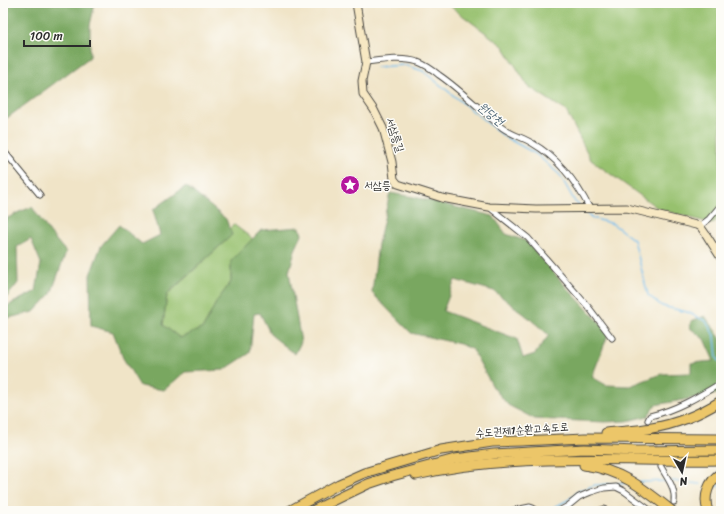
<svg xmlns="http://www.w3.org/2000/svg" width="724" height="514" font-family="Sriracha,'Poor Story',sans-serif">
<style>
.green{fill:#97c16e;stroke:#61764c}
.forest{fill:#79a761;stroke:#526946;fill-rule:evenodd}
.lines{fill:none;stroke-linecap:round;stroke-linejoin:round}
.stream{stroke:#74beed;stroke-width:1.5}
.street-tunnel{stroke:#c9bfa8;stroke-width:5;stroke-dasharray:5 2.5;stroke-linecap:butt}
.street-casing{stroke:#494742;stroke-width:7}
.secondary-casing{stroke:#494742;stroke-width:9}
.highway-casing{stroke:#494742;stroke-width:11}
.street{stroke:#fff;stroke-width:5}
.secondary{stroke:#f7e8c3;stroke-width:7}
.highway{stroke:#ecc669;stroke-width:9}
.labels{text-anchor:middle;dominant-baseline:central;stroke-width:3;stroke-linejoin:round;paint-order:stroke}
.street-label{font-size:11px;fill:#2b2b2b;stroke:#fdfcf7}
.poi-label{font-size:11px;fill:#2b2b2b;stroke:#fdfcf7;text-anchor:start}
.water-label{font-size:12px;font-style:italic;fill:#455e6f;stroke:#fdfcf7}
</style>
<rect width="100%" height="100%" fill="#fdfcf7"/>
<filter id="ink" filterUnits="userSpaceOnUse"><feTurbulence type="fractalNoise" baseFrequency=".025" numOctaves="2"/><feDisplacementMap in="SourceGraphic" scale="8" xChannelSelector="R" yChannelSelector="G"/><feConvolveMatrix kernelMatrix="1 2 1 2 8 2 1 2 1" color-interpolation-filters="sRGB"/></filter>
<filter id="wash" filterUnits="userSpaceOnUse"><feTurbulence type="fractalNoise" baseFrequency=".012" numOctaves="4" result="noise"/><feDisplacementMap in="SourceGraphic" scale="16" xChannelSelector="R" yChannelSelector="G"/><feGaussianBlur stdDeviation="0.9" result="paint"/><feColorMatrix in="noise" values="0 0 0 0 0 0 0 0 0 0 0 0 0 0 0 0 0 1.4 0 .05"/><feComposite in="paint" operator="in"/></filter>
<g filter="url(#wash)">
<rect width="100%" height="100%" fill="#f0e4c7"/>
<g class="green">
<path d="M 446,3 L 721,3 L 721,214 L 713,224 L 659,209 L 591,160 L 566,111 L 528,86 L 503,46 Z"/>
<path d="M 233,224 L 253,239 L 231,261 L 231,282 L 217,301 L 203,328 L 180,338 L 163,325 L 167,295 L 232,235 L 230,229 Z"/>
</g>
<g class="forest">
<path d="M 3,3 L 95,3 L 90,25 L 90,57 L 7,118 L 3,116 Z"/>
<path d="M 186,186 L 226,219 L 232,235 L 167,294 L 163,325 L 180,338 L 203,328 L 217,301 L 231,282 L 231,261 L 261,230 L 300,227 L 302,235 L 295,250 L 289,272 L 301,342 L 295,354 L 271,335 L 260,313 L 254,314 L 250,353 L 224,370 L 185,372 L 164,390 L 140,386 L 123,358 L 113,332 L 91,326 L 90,275 L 101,246 L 119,225 L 142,244 L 160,235 L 153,210 Z"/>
<path d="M 390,193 L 414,197 L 493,216 L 506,234 L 526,241 L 568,289 L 609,332 L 592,377 L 606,385 L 630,386 L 661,374 L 691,373 L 691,363 L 714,361 L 704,339 L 690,328 L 691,321 L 705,316 L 721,339 L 721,380 L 717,394 L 655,405 L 648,416 L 627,421 L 605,422 L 535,419 L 508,405 L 493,387 L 472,349 L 460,344 L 411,333 L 372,293 L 378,244 ZM 455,280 L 494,291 L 524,314 L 549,335 L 535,354 L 523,358 L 517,339 L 443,311 Z"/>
<path d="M 32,207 L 50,233 L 66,252 L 51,294 L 34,312 L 4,319 L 3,321 L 3,214 L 4,220 L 19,212 ZM 31,239 L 41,263 L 36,291 L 7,306 L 3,302 L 18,283 L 17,247 Z"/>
</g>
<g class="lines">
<g class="stream">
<path d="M 376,67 L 405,65 L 423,71 L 505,137 L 536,154 L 560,175 L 575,202 L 579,205"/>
<path d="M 586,212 L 592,218 L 613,224 L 634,240 L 648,295 L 662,306 L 687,312 L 706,321 L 715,337 L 717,358 L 721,363"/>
<path d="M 672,481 L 700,484"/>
<path d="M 640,482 L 668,481"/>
<path d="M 713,485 L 721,486"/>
<path d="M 531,511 L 553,508 L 568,500 L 579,491 L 595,485 L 626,483"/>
</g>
</g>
</g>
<g filter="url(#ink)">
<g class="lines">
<path class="street-tunnel" d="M 653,437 L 659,462"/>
<defs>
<g id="street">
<path d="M 366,62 C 383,60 402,57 418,62 C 426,65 433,70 439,75 C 461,90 479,109 500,126 C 509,134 522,137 532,143 C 558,158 577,183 590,209"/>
<path d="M 3,150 L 40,195"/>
<path d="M 489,207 L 528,238 L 590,309 L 612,338"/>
<path d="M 700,226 L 709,219 L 721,205"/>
<path d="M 648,420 L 650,416 C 676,410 698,397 721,383"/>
<path d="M 661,467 C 667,478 676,488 674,502"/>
<path d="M 510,511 L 530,507 L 533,508 L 534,511"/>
<path d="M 559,511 L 568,506 L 579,497 L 591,492 L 604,488 L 616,487 L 624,491 L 651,511"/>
<path d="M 598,511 L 604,509"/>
</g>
<path id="secondary" d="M 356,3 L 366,62 L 362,81 L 363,94 L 374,110 L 383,128 L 392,162 L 394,179 L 398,184 L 442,198 L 489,207 L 536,209 L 627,208 L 700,226 L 707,236 L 721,258"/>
<g id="highway">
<path d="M 606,433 C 622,431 637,431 652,428 C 677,424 700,414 721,401"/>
<path d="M 584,465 C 621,470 643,488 672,511"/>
<path d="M 416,475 C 515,452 620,462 721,460"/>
<path d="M 289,511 L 339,484 L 364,473 L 441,450 L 492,442 L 520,441 L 585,438 L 721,439"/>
<path d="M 312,511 L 368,484 L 392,476 L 455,459 L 494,454 L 585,449 L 637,451 L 721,450"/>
<path d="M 708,511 C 703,497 708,481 721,473"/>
</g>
</defs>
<use href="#street" class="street-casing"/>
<use href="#secondary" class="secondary-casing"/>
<use href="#highway" class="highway-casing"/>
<use href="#street" class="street"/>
<use href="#secondary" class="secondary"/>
<use href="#highway" class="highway"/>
</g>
</g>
<defs>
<symbol id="sight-disc" viewBox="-11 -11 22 22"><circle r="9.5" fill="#b5179e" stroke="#fdfcf7"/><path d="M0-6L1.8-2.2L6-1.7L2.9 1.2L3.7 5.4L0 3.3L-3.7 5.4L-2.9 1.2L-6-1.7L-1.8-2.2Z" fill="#fff"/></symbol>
</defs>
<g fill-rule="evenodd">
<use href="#sight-disc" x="339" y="174" width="22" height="22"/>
</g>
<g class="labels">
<g class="street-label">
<text transform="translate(395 135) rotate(72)">서삼릉길</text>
<text transform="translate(522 430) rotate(-4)">수도권제1순환고속도로</text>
</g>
<g class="poi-label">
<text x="364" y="185">서삼릉</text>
</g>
<g class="water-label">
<text transform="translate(491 114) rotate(39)">원당천</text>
</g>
</g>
<rect width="724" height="514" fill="none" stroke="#fdfcf7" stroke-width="16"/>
<g transform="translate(682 472) rotate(171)" stroke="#fdfcf7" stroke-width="3" paint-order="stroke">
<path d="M0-3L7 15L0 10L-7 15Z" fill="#2b2b2b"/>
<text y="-6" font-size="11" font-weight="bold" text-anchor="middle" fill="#2b2b2b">N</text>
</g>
<path d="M24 40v6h66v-6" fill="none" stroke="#2b2b2b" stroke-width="2"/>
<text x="30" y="40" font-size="12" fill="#2b2b2b" stroke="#fdfcf7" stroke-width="3" paint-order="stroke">100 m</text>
</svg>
